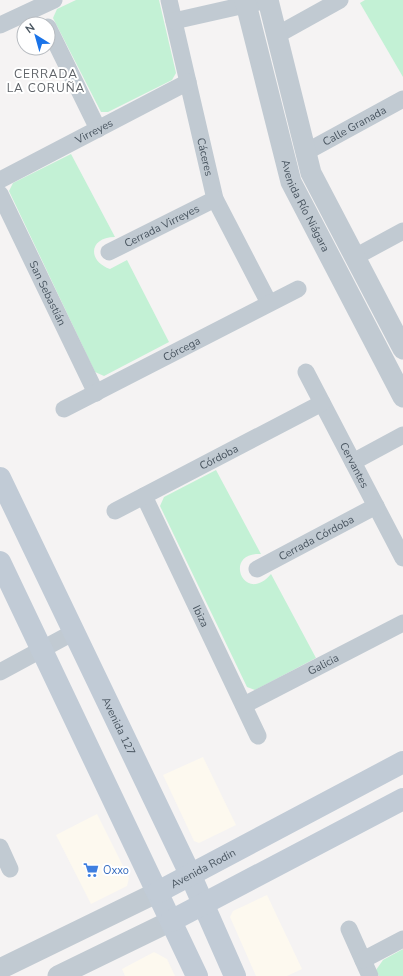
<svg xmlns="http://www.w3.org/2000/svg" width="403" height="976" font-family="'Nunito Sans',sans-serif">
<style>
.commercial{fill:#fdf9ef}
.green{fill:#c3f1d5}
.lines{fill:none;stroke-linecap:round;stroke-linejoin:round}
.minor{stroke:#c1cad2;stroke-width:17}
.tertiary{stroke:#c1cad2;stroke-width:21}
.secondary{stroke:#c1cbd6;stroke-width:22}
.labels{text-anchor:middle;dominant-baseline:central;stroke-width:4;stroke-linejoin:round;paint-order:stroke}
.street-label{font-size:11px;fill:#4a5661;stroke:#fff}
.shop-label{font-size:11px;fill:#366cbe;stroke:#fff;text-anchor:start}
.neighbourhood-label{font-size:12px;letter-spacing:1px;fill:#5f6368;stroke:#fff}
</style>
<rect width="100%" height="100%" fill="#f5f3f3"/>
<g class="commercial">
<path d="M 203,757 L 236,825 L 199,843 L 194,841 L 163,775 Z"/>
<path d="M 97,814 L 129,878 L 127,886 L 91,904 L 56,835 Z"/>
<path d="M 267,895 L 302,969 L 287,976 L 256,976 L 230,917 L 233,911 Z"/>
<path d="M 154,952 L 167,959 L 175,976 L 125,976 L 122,969 Z"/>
</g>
<g class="green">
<path d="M 76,0 L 159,0 L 176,73 L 172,80 L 108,112 L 101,112 L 53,18 L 57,9 Z"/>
<path d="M 365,0 L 403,0 L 403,77 L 360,3 Z"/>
<path d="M 71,154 L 115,237 C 89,237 87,261 110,269 L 127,260 L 169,342 L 104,376 L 95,372 L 9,191 L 13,183 Z"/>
<path d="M 216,470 L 261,554 C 222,552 244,606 271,574 L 316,658 L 255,690 L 247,687 L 160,506 L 164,497 Z"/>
<path d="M 403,949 L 403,976 L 379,976 L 376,970 L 383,960 Z"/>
</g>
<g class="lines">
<g class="minor">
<path id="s1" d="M 169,0 L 215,199 L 269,303"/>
<path d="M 174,21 L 267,0"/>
<path d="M 0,25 L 54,0"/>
<path d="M 48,27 L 98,129"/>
<path d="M 277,35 L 340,0"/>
<path id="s2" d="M 306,152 L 403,99"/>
<path id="s3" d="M 0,180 L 188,82"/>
<path id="s4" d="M 0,194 L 96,393"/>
<path id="s5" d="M 109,252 L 215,199"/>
<path d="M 355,257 L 403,231"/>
<path id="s6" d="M 306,372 L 403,558"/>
<path id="s7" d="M 64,409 L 298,289"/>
<path d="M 353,462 L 403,435"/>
<path id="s8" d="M 144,496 L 258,736"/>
<path id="s9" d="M 115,511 L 322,403"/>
<path id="s10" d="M 257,569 L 376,506"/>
<path d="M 0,672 L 74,632"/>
<path id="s11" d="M 244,705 L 403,623"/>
<path d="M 0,847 L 10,869"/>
<path d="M 349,929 L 370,976"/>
<path d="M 363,960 L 403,939"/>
</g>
<g class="tertiary">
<path id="s12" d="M 245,0 L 291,182 L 403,397"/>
<path d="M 268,0 L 311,173 L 403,349"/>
<path d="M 0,969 L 158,892"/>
<path d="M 58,976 L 171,921"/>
</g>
<g class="secondary">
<path id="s13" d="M 0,478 L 190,874 L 235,976"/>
<path d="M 0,562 L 197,976"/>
<path id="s14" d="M 158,892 L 403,762"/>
<path d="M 171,921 L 403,799"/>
</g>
</g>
<defs>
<symbol id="supermarket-bare" viewBox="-9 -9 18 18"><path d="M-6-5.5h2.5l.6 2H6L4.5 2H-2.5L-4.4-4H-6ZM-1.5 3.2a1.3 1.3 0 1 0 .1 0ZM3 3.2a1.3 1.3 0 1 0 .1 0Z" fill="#3f7fe0" stroke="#fff" stroke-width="2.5" paint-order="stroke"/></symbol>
</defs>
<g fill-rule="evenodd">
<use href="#supermarket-bare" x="80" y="859" width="22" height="22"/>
</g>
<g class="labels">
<g class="street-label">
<text stroke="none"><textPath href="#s2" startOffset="55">Calle Granada</textPath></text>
<text stroke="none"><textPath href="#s3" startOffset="106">Virreyes</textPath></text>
<text stroke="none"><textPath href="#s1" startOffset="161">Cáceres</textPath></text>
<text stroke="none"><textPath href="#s12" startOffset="215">Avenida Río Niágara</textPath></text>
<text stroke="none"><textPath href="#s5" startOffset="59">Cerrada Virreyes</textPath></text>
<text stroke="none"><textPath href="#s4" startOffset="110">San Sebastián</textPath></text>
<text stroke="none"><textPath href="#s7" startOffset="132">Córcega</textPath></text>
<text stroke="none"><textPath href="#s9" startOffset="117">Córdoba</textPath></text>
<text stroke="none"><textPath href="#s6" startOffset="105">Cervantes</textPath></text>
<text stroke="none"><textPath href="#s10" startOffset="67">Cerrada Córdoba</textPath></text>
<text stroke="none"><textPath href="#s8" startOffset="133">Ibiza</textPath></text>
<text stroke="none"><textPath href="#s11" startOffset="89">Galicia</textPath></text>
<text stroke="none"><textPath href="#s13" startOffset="275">Avenida 127</textPath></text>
<text stroke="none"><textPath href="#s14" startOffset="51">Avenida Rodin</textPath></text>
</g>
<g class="shop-label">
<text x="103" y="870">Oxxo</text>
</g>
<g class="neighbourhood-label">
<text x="46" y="74">CERRADA<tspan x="46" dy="14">LA CORUÑA</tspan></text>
</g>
</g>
<g transform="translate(36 36) rotate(323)"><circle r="19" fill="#ffffff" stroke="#b7bbc0"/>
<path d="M0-3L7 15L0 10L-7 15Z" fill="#1a73e8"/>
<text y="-6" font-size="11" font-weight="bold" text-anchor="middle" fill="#4a5661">N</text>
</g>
</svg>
